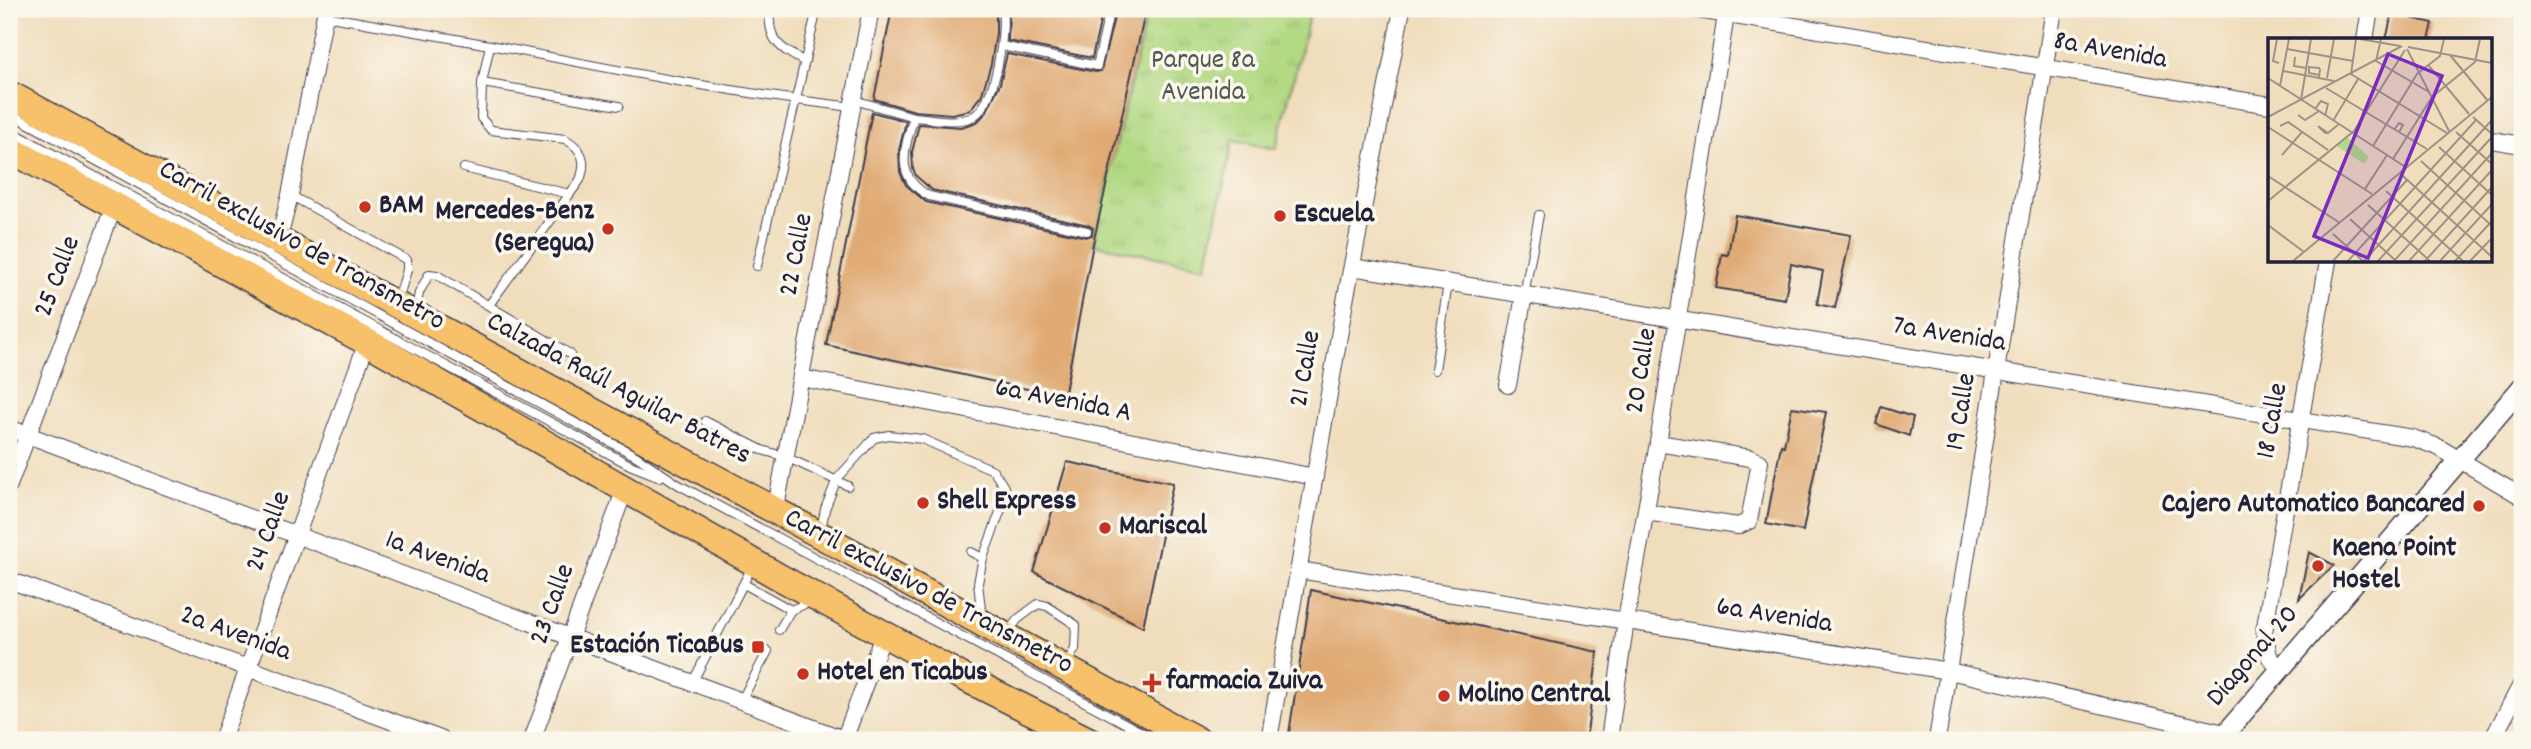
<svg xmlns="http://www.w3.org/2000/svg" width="2531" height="749" font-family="Dekko,sans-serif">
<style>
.park{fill:url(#park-tufts);stroke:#6a7e60;stroke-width:2}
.building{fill:#e0aa75}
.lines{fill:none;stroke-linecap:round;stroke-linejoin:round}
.service-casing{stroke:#413e4e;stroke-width:10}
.minor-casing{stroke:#413e4e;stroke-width:18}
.tertiary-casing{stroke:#413e4e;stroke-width:22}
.trunk-casing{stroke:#413e4e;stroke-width:29}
.service{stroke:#fff;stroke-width:8}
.minor{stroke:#fff;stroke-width:16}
.tertiary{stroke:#fff;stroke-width:19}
.trunk{stroke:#f7c06b;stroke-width:26}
.poi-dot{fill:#c8321e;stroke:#fbf7ec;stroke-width:2.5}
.labels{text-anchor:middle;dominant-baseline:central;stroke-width:7;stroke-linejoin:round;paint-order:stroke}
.street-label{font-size:28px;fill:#22223b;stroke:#fbf7ec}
.park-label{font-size:28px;fill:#4d5951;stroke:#fbf7ec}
.poi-label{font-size:28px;font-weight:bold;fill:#22223b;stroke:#fbf7ec;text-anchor:start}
.inset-road{fill:none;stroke:#9e9288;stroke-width:2}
.view{fill:#7b2cbf;fill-opacity:0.15;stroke:#7b2cbf;stroke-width:3.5}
.inset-edge{fill:none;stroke:#22223b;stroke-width:3.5}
</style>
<defs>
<pattern id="park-tufts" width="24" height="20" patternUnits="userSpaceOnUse" patternTransform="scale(1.75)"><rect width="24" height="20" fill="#b2d984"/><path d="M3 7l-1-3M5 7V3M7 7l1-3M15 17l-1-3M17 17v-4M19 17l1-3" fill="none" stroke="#99ba73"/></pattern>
</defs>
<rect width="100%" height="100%" fill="#fbf7ec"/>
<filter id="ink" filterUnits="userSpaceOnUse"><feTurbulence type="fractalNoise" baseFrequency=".0143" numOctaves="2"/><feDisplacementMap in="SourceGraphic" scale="14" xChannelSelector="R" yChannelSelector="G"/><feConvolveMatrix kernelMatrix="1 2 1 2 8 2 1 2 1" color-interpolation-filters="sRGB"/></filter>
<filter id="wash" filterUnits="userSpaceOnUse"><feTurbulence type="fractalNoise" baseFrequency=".00686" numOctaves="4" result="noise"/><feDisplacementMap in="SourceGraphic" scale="28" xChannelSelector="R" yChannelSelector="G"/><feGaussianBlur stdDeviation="1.57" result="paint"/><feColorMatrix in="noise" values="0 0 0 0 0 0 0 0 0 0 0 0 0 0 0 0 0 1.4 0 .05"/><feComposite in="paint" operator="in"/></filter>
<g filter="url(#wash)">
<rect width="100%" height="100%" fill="#f0ddbc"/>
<path class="park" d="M 1148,9 L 1311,9 L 1276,149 L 1233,140 L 1206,267 L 1093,244 Z"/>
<g id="blocks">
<g class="building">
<path d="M 892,9 L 996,9 L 996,33 L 991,64 L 982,94 L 970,110 L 952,114 L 915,111 L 874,99 Z"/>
<path d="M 1009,9 L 1103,9 L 1092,58 L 1008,41 Z"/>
<path d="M 1116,9 L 1146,9 L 1093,244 L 1064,397 L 826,345 L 872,112 L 906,121 L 899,150 L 900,172 L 906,185 L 926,202 L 1086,237 L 1092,235 L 1093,228 L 1088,225 L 932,190 L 916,176 L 913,169 L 912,152 L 919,124 L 961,127 L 977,122 L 986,113 L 1000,84 L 1007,54 L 1096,72 L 1101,71 Z"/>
<path d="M 2392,14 L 2433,23 L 2429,40 L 2386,40 Z"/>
<path d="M 1735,215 L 1851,235 L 1835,308 L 1817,304 L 1823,271 L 1791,264 L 1785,299 L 1716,288 L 1722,254 L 1728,255 Z"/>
<path d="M 1792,407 L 1826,412 L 1803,531 L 1766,524 L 1781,445 L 1784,446 Z"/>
<path d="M 1881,407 L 1913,417 L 1909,436 L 1876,424 Z"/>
<path d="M 1067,462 L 1173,483 L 1143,627 L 1034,572 Z"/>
<path d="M 2309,552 L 2334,565 L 2299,599 Z"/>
<path d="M 1311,590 L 1598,652 L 1586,740 L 1288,740 Z"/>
</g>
</g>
</g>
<g filter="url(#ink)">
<use href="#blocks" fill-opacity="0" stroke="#413e4e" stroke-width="2"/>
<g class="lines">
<defs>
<g id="service">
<path d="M 770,9 C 767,40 779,48 805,62"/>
<path d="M 1002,9 C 1006,32 996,102 974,116 C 958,125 931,118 914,117 C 904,149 894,177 929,196 L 1087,231"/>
<path d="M 325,16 L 490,45"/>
<path d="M 1002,46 L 1097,66 L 1110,9"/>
<path d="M 482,83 L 619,106"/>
<path d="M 854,100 L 914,117"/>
<path d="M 9,113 L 636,456 L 679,485 L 1156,740"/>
<path d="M 9,130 L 630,465 L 660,477"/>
<path d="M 464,168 L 569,194"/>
<path d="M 290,195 L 407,260 L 407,270 L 398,300"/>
<path d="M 757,266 L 817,9"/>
<path d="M 1524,295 L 1539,215"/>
<path d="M 489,305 L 580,180 C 587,161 583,149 565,139 L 491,130 L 481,118 L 482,83 L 490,45 C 610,69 731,93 853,107"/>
<path d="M 416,309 L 419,293 L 429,274 L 437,275 L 570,354"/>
<path d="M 1435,370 L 1448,283"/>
<path d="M 705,421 L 762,450 L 786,457 L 848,486"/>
<path d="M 821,530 L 825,509 L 837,479 L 874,438 L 889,435 L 922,439 L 993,470 L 1004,487 L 1003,504 L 983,558"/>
<path d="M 971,552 L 983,558 L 978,583 L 982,618"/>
<path d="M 744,584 L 791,610"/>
<path d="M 779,630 L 791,610 L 812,601"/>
<path d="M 1007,633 L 1018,619 L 1038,604 L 1047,606 L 1076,625 L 1075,649 L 1065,666"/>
<path d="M 692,683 L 753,565"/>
<path d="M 741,701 L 768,651"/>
</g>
<g id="minor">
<path d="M 1692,9 L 2270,105"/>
<path d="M 2365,40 L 2370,9"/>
<path d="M 2491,140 L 2522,145"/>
<path d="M 278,242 L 290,195 L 326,9"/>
<path d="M 1352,267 L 2413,438 L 2438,447 L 2522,497"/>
<path d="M 801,378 L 1315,477"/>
<path d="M 1508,385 L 1524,295"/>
<path d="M 9,428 L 846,740"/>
<path d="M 9,485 L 114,206"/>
<path d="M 775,512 L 871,9"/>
<path d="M 1646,512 L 1738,526 L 1749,521 L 1760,462 L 1750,458 L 1658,443"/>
<path d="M 1298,570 L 1949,671 L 2225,733 L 2237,740"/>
<path d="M 9,580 L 443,740"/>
<path d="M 2280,670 L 2269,656 L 2264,632 L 2328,261"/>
<path d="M 9,739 L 11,740"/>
<path d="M 222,740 L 367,342"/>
<path d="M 532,740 L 625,489"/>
<path d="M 844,740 L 884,633"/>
<path d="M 1269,740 L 1346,296 L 1402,9"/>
<path d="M 1609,740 L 1626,620 L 1658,443 L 1727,9"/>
<path d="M 1937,740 L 2054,9"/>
<path d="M 2492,740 L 2522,683"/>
</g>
<path id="tertiary" d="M 2220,740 L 2522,387"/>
<g id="trunk">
<path d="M 9,94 L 1197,740"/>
<path d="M 9,149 L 367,342 L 781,578 L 961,676 L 1088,740"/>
</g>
</defs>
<use href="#service" class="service-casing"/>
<use href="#minor" class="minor-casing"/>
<use href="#tertiary" class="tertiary-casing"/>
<use href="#trunk" class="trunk-casing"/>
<use href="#service" class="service"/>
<use href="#minor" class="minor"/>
<use href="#tertiary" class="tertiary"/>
<use href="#trunk" class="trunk"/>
</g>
</g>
<g class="poi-dot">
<circle cx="365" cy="207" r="7"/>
<circle cx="1280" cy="216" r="7"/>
<circle cx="608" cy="229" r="7"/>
<circle cx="923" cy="503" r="7"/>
<circle cx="2479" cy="506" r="7"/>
<circle cx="1105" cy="528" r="7"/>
<circle cx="2318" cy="566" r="7"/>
<rect x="751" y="640" width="14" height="14" rx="3.5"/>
<circle cx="803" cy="674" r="7"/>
<path d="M1148.5 672.5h7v7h7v7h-7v7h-7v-7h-7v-7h7z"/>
<circle cx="1444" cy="696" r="7"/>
</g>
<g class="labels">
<g class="street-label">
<text transform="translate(2110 52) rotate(10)">8a Avenida</text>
<text transform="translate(301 247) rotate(29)">Carril exclusivo de Transmetro</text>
<text transform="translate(798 255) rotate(-79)">22 Calle</text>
<text transform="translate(59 277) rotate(-69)">25 Calle</text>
<text transform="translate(1949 336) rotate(9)">7a Avenida</text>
<text transform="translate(1307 369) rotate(-80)">21 Calle</text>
<text transform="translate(1643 371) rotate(-81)">20 Calle</text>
<text transform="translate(618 390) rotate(28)">Calzada Raúl Aguilar Batres</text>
<text transform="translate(1063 402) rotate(11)">6a Avenida A</text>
<text transform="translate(1963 412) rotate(-81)">19 Calle</text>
<text transform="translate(2274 421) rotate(-80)">18 Calle</text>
<text transform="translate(270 532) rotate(-70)">24 Calle</text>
<text transform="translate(437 559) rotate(20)">1a Avenida</text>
<text transform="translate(928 593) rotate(28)">Carril exclusivo de Transmetro</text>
<text transform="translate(554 605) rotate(-70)">23 Calle</text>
<text transform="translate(1774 617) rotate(9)">6a Avenida</text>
<text transform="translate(235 635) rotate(20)">2a Avenida</text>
<text transform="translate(2254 657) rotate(-49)">Diagonal 20</text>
</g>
<g class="park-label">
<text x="1203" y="62">Parque 8a<tspan x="1203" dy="32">Avenida</tspan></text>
</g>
<g class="poi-label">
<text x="379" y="207">BAM</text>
<text x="594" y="213" text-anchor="end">Mercedes-Benz<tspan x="594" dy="32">(Seregua)</tspan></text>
<text x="1294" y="216">Escuela</text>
<text x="937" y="503">Shell Express</text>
<text x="2465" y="506" text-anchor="end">Cajero Automatico Bancared</text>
<text x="1119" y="528">Mariscal</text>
<text x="2332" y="550">Kaena Point<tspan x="2332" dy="32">Hostel</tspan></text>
<text x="744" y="647" text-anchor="end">Estación TicaBus</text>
<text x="817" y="674">Hotel en Ticabus</text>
<text x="1166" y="683">farmacia Zuiva</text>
<text x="1458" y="696">Molino Central</text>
</g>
</g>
<g transform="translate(2268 38)">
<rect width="224" height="224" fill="#f0ddbc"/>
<path d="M 79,99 L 101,119 L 96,126 L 69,108 Z" fill="#b2d984"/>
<path class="inset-road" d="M 9,1 L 5,23 L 11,25M 88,1 L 83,36 L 179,95M 92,1 L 132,8M 113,1 L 108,23 L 161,54M 140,9 L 224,25M 19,11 L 85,23M 139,11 L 181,93M 182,17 L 220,63M 27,19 L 26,28 L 38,30M 161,28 L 201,76M 15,33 L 66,43M 51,39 L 52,32 L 51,30 L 41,29 L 41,35 L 51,37M 0,40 L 139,130M 59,40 L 66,1M 12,48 L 21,1M 58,50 L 159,111M 33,62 L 43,1M 47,71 L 53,63 L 60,66 L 57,78M 30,77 L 37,82 L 51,73M 0,79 L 134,8M 205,79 L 224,96M 65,83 L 90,41M 12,88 L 20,84 L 60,112M 0,89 L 104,156M 126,92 L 131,85 L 135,87 L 131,94M 188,94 L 224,126M 60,95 L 50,88 L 57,95 L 60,95 L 71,86M 105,108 L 149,36 L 172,18 L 176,1M 171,109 L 224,157M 14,117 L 34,94M 125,121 L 164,59 L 207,24 L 212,1M 153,123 L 224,188M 0,138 L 72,185M 135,138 L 224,219M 97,151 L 119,117M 118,153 L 195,223M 0,163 L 86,93 L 137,12M 100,167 L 162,223M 82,181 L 127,222M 0,187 L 36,214M 65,196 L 95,223M 25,223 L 224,59M 65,223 L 139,142M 80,223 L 208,82M 96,223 L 224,82M 110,223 L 224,99M 126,223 L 224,115M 141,223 L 224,132M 157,223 L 224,149M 172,223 L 224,166M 187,223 L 224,183M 202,223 L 224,200"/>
<path class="view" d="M 120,16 L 174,38 L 100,220 L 46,198 Z"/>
<rect width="224" height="224" class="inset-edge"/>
</g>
<rect width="2531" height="749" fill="none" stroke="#fbf7ec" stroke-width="35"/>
</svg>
